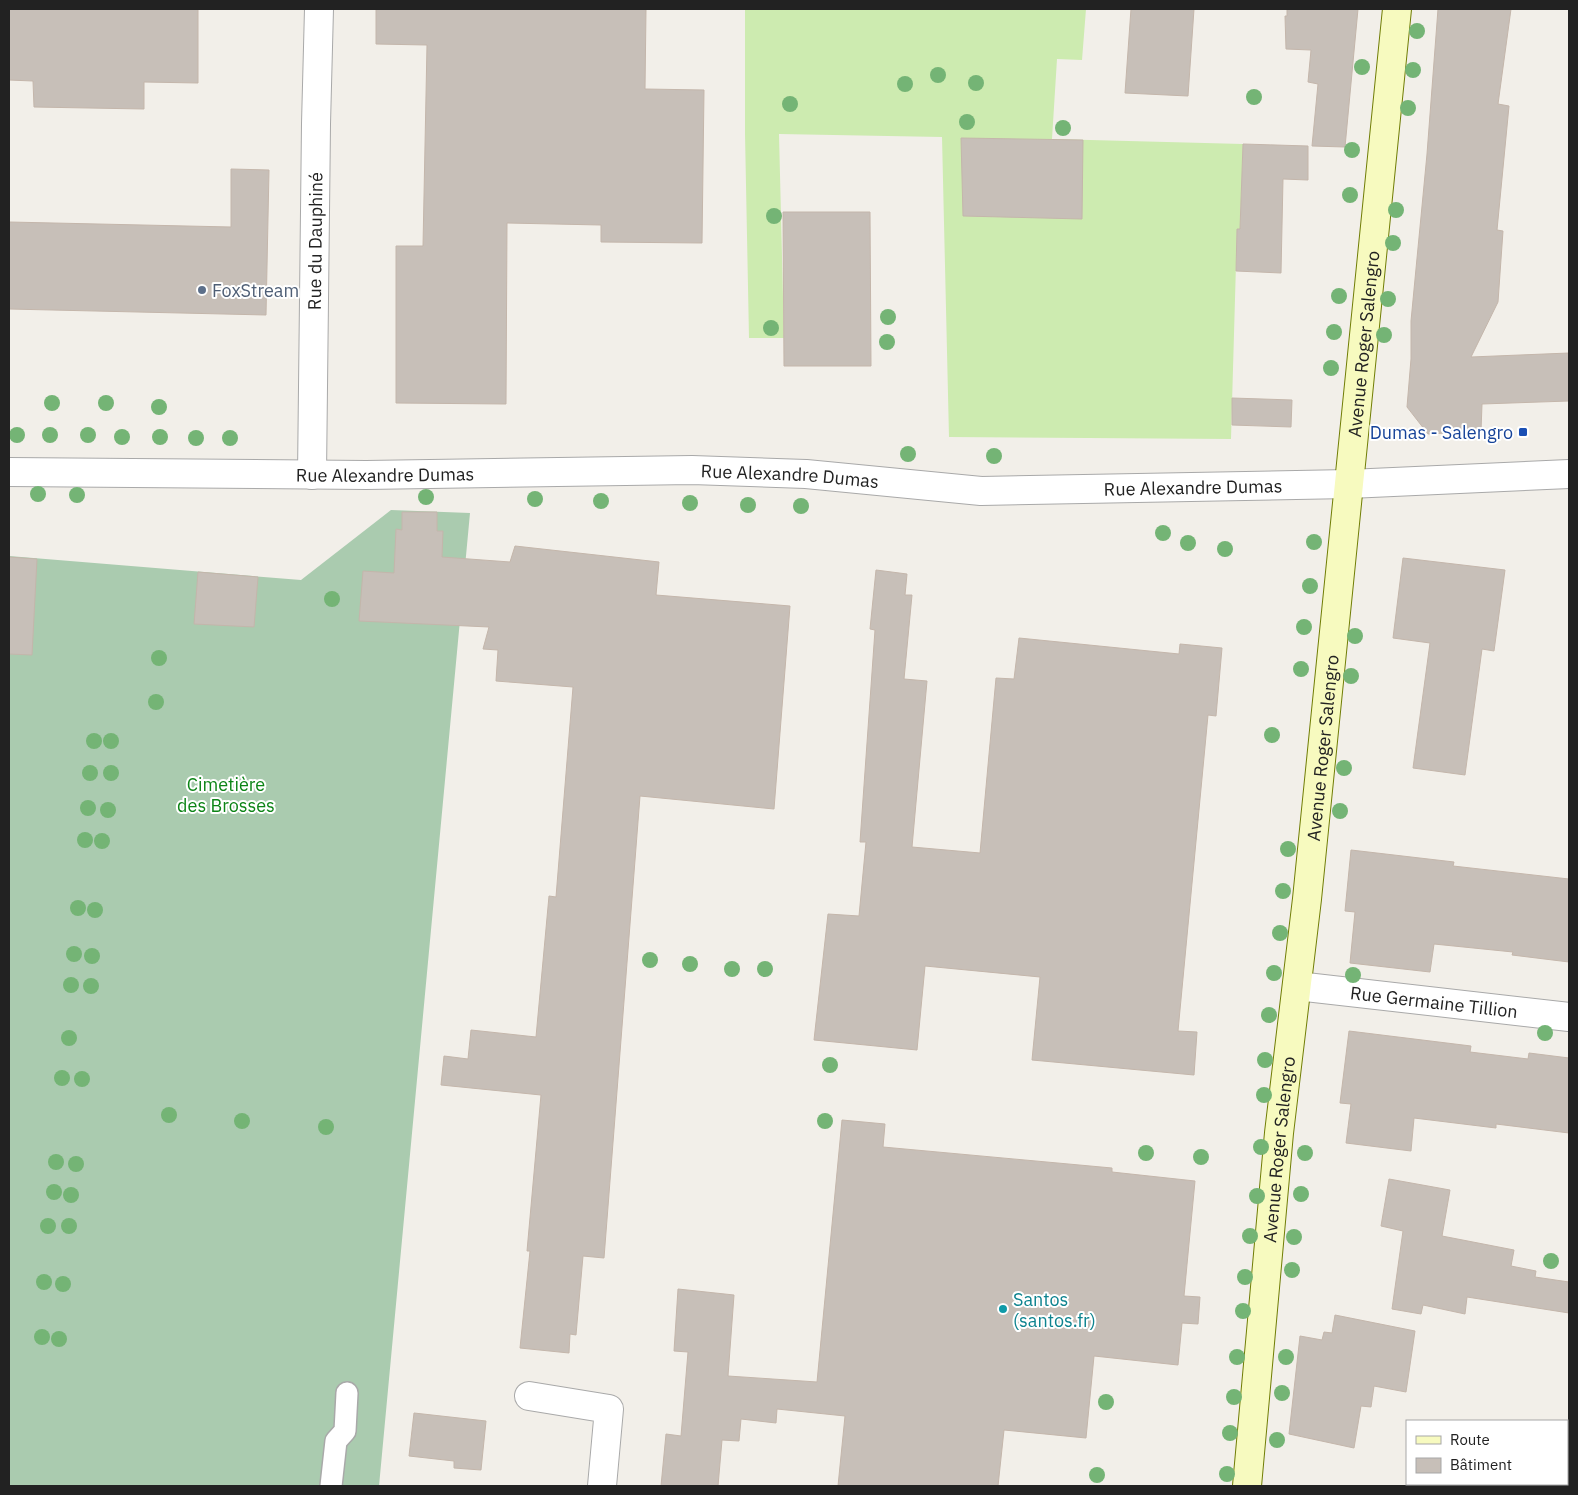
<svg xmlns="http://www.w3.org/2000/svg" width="1578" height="1495" font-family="'IBM Plex Sans',sans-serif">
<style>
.grass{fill:#cdebb0}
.cemetery{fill:#aacbaf}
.building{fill:#c7bfb8;stroke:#c4b6ab}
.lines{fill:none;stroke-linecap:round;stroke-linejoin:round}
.lane-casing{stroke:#a9a9a9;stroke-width:24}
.street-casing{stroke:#a9a9a9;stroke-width:30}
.secondary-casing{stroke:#707d05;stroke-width:30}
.lane{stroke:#fff;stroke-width:21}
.street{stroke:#fff;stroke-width:28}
.secondary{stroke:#f7fabf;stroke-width:28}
.tree{fill:#74b475}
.service-dot{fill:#5c6f8a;stroke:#fff;stroke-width:2}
.transit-dot{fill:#1a4fb4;stroke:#fff;stroke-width:2}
.culture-dot{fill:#0f9aa8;stroke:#fff;stroke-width:2}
.labels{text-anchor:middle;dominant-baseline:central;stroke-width:4;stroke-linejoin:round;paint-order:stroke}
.street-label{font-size:18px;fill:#222;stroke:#fff}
.service-label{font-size:18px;fill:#4e5e75;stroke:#fff;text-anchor:start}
.transit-label{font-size:18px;fill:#164399;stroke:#fff;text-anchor:end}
.park-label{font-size:18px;fill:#0c8416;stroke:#fff}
.culture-label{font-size:18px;fill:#0d838f;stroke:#fff;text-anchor:start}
</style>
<rect width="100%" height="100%" fill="#f2efe9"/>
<path class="grass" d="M 745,9 L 1086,9 L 1082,60 L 1057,59 L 1052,139 L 1243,144 L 1240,229 L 1237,229 L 1231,439 L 949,437 L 942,137 L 779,134 L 784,338 L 749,338 L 745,134 Z"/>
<path class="cemetery" d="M 391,510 L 470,513 L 379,1486 L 9,1486 L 9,556 L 301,580 Z"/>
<g class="building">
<path d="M 9,9 L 198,9 L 198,83 L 144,82 L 144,109 L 34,107 L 33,81 L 9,80 Z"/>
<path d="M 376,9 L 646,9 L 645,89 L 704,90 L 702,243 L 601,242 L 601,225 L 507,223 L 506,404 L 396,403 L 396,246 L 423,246 L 427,45 L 376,44 Z"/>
<path d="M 1131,9 L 1194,9 L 1188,96 L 1125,93 Z"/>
<path d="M 1287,9 L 1358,9 L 1345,147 L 1312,146 L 1318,84 L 1308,82 L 1311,50 L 1286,49 L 1285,16 L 1287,16 Z"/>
<path d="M 1438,9 L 1511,9 L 1498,104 L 1509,106 L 1497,230 L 1503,231 L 1498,302 L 1471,357 L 1569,353 L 1569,401 L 1482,404 L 1481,431 L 1428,434 L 1407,407 L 1411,359 L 1411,321 L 1427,154 Z"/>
<path d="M 961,138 L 1083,140 L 1082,219 L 963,216 Z"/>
<path d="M 1243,144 L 1308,146 L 1308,180 L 1283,179 L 1281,273 L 1236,271 L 1237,229 L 1240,229 Z"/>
<path d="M 231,169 L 269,170 L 266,315 L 9,309 L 9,222 L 231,227 Z"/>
<path d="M 783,212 L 870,212 L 871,366 L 784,366 Z"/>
<path d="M 1232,398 L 1292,400 L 1291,427 L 1232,425 Z"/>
<path d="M 402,512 L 437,512 L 437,531 L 443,531 L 442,557 L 510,562 L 515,546 L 659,562 L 656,595 L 790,606 L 774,809 L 640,796 L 604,1258 L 583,1256 L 576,1335 L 570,1334 L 569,1353 L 520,1348 L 530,1251 L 527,1251 L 541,1095 L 441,1085 L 444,1056 L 468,1059 L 471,1030 L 536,1037 L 549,896 L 556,897 L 573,687 L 496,681 L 498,650 L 483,649 L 489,627 L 359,621 L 363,571 L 394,573 L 396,529 L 402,530 Z"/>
<path d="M 9,557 L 37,559 L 32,655 L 9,654 Z"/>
<path d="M 1403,558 L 1505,570 L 1494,651 L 1482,649 L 1465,775 L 1413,768 L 1430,643 L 1393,638 Z"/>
<path d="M 876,570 L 907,574 L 905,595 L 912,595 L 904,679 L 927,681 L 912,847 L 980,853 L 996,678 L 1014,679 L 1019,638 L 1179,654 L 1180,644 L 1222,648 L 1216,716 L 1208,715 L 1178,1031 L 1197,1032 L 1194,1075 L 1032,1060 L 1040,977 L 925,966 L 917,1050 L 814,1040 L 828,914 L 859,916 L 866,842 L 860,842 L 875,630 L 870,629 Z"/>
<path d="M 198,572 L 258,577 L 254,627 L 194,624 Z"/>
<path d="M 1351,850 L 1454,862 L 1453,866 L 1569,879 L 1569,962 L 1512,955 L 1513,952 L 1434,944 L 1430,972 L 1350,963 L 1355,912 L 1345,911 Z"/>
<path d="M 1349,1031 L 1471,1046 L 1470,1052 L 1528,1059 L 1529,1053 L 1569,1058 L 1569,1133 L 1496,1124 L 1496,1128 L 1414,1118 L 1411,1151 L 1346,1143 L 1351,1104 L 1340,1103 Z"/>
<path d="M 842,1120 L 885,1124 L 883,1147 L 1112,1168 L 1112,1172 L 1195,1181 L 1184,1296 L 1200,1297 L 1198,1324 L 1182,1323 L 1178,1365 L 1094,1356 L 1086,1438 L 1004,1430 L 998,1486 L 838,1486 L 845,1416 L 777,1409 L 776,1423 L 741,1419 L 739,1441 L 722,1440 L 718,1486 L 661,1486 L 666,1434 L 681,1436 L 688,1352 L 674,1351 L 678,1289 L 734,1295 L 728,1376 L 817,1382 Z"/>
<path d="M 1389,1179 L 1450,1190 L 1442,1236 L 1514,1250 L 1511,1266 L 1536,1271 L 1535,1277 L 1569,1282 L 1569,1313 L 1467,1297 L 1465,1314 L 1423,1305 L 1421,1314 L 1392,1309 L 1403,1231 L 1381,1226 Z"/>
<path d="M 1335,1315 L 1415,1331 L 1406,1392 L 1374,1386 L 1371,1407 L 1361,1406 L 1354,1448 L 1289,1434 L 1300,1336 L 1322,1340 L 1324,1332 L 1332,1333 Z"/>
<path d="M 414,1413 L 486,1421 L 481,1470 L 454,1468 L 454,1461 L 409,1456 Z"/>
</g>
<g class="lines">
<defs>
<path id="lane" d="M 331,1486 L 336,1441 L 345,1431 L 347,1393"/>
<g id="street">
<path id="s1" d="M 9,472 L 366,475 L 692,470 L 806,474 L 981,491 L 1349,484 L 1569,474"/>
<path id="s2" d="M 312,475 L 316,124 L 319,9"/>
<path id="s3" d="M 1297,986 L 1569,1017"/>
<path d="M 529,1396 L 609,1409 L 602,1486"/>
</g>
<g id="secondary">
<path id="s4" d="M 1247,1486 L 1279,1133 L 1307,899 L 1397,9"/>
</g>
</defs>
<use href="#lane" class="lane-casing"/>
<use href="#street" class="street-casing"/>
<use href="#secondary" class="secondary-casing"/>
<use href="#lane" class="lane"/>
<use href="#street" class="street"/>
<use href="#secondary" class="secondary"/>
</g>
<g class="tree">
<circle cx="1417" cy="31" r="8"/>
<circle cx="1362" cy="67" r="8"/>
<circle cx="1413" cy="70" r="8"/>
<circle cx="938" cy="75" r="8"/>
<circle cx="976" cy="83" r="8"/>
<circle cx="905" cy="84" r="8"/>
<circle cx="1254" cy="97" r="8"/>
<circle cx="790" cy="104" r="8"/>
<circle cx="1408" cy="108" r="8"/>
<circle cx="967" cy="122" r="8"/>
<circle cx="1063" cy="128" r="8"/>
<circle cx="1352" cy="150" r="8"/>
<circle cx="1350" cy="195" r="8"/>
<circle cx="1396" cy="210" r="8"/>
<circle cx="774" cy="216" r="8"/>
<circle cx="1393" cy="243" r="8"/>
<circle cx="1339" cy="296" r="8"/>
<circle cx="1388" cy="299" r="8"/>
<circle cx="888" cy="317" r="8"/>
<circle cx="771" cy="328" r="8"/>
<circle cx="1334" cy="332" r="8"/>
<circle cx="1384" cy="335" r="8"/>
<circle cx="887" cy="342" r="8"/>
<circle cx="1331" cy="368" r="8"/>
<circle cx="52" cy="403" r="8"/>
<circle cx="106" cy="403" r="8"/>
<circle cx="159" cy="407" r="8"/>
<circle cx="17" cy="435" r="8"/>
<circle cx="50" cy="435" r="8"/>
<circle cx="88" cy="435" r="8"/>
<circle cx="122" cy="437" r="8"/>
<circle cx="160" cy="437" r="8"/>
<circle cx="196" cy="438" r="8"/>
<circle cx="230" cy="438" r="8"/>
<circle cx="908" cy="454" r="8"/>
<circle cx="994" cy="456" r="8"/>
<circle cx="38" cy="494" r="8"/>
<circle cx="77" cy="495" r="8"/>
<circle cx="426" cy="497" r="8"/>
<circle cx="535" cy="499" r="8"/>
<circle cx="601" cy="501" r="8"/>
<circle cx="690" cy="503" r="8"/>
<circle cx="748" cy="505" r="8"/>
<circle cx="801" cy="506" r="8"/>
<circle cx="1163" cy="533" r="8"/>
<circle cx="1314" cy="542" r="8"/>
<circle cx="1188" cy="543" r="8"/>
<circle cx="1225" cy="549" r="8"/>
<circle cx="1310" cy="586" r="8"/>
<circle cx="332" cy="599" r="8"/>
<circle cx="1304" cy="627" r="8"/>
<circle cx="1355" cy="636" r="8"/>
<circle cx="159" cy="658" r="8"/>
<circle cx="1301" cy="669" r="8"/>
<circle cx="1351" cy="676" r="8"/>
<circle cx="156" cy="702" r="8"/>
<circle cx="1272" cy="735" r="8"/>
<circle cx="94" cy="741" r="8"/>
<circle cx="111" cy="741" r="8"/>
<circle cx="1344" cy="768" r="8"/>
<circle cx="90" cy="773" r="8"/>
<circle cx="111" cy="773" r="8"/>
<circle cx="88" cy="808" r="8"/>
<circle cx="108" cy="810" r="8"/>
<circle cx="1340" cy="811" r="8"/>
<circle cx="85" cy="840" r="8"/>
<circle cx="102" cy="841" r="8"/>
<circle cx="1288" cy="849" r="8"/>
<circle cx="1283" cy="891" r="8"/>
<circle cx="78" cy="908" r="8"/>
<circle cx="95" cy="910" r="8"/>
<circle cx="1280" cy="933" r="8"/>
<circle cx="74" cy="954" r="8"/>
<circle cx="92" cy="956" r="8"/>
<circle cx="650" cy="960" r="8"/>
<circle cx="690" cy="964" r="8"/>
<circle cx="732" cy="969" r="8"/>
<circle cx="765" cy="969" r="8"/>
<circle cx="1274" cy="973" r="8"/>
<circle cx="1353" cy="975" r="8"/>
<circle cx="71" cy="985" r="8"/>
<circle cx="91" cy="986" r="8"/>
<circle cx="1269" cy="1015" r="8"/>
<circle cx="1545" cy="1033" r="8"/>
<circle cx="69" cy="1038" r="8"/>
<circle cx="1265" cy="1060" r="8"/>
<circle cx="830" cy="1065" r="8"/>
<circle cx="62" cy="1078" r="8"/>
<circle cx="82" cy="1079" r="8"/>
<circle cx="1264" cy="1095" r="8"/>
<circle cx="169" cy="1115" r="8"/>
<circle cx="242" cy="1121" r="8"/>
<circle cx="825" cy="1121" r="8"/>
<circle cx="326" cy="1127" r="8"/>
<circle cx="1261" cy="1147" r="8"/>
<circle cx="1146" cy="1153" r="8"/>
<circle cx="1305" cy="1153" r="8"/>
<circle cx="1201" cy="1157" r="8"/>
<circle cx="56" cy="1162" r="8"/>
<circle cx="76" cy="1164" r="8"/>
<circle cx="54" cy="1192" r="8"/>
<circle cx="1301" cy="1194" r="8"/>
<circle cx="71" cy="1195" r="8"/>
<circle cx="1257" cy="1196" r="8"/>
<circle cx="48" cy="1226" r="8"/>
<circle cx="69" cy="1226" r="8"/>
<circle cx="1250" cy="1236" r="8"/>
<circle cx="1294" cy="1237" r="8"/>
<circle cx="1551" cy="1261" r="8"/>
<circle cx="1292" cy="1270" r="8"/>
<circle cx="1245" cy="1277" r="8"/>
<circle cx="44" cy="1282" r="8"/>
<circle cx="63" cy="1284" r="8"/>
<circle cx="1243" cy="1311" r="8"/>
<circle cx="42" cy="1337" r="8"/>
<circle cx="59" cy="1339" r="8"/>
<circle cx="1237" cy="1357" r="8"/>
<circle cx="1286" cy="1357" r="8"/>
<circle cx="1282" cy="1393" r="8"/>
<circle cx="1234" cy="1397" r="8"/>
<circle cx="1106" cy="1402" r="8"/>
<circle cx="1230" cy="1433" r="8"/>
<circle cx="1277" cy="1440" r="8"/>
<circle cx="1227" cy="1474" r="8"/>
<circle cx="1097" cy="1475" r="8"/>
</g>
<circle class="service-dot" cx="202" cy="290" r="5"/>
<rect class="transit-dot" x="1518" y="427" width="10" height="10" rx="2.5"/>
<circle class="culture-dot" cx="1003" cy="1309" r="5"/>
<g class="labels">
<g class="street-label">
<text stroke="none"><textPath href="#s2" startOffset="234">Rue du Dauphiné</textPath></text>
<text stroke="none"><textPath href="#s4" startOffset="1148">Avenue Roger Salengro</textPath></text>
<text stroke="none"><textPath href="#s1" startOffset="376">Rue Alexandre Dumas</textPath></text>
<text stroke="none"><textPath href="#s1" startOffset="781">Rue Alexandre Dumas</textPath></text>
<text stroke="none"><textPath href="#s1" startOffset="1185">Rue Alexandre Dumas</textPath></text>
<text stroke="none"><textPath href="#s4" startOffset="742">Avenue Roger Salengro</textPath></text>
<text stroke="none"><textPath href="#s3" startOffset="138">Rue Germaine Tillion</textPath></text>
<text stroke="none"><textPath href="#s4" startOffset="338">Avenue Roger Salengro</textPath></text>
</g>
<g class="service-label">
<text x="212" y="290">FoxStream</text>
</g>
<g class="transit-label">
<text x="1513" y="432">Dumas - Salengro</text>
</g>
<g class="park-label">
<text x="226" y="784">Cimetière<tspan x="226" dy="21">des Brosses</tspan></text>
</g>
<g class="culture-label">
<text x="1013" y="1299">Santos<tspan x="1013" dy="21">(santos.fr)</tspan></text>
</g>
</g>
<rect width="1578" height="1495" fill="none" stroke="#222222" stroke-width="20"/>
<rect x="1406" y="1420" width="162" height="65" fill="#ffffff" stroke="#a7a7a7"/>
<rect x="1416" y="1436" width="25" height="8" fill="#f7fabf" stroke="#a7a7a7"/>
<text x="1450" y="1445" font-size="15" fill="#222222">Route</text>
<rect x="1416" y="1458" width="25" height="15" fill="#c7bfb8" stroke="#a7a7a7"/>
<text x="1450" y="1470" font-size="15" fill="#222222">Bâtiment</text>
</svg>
